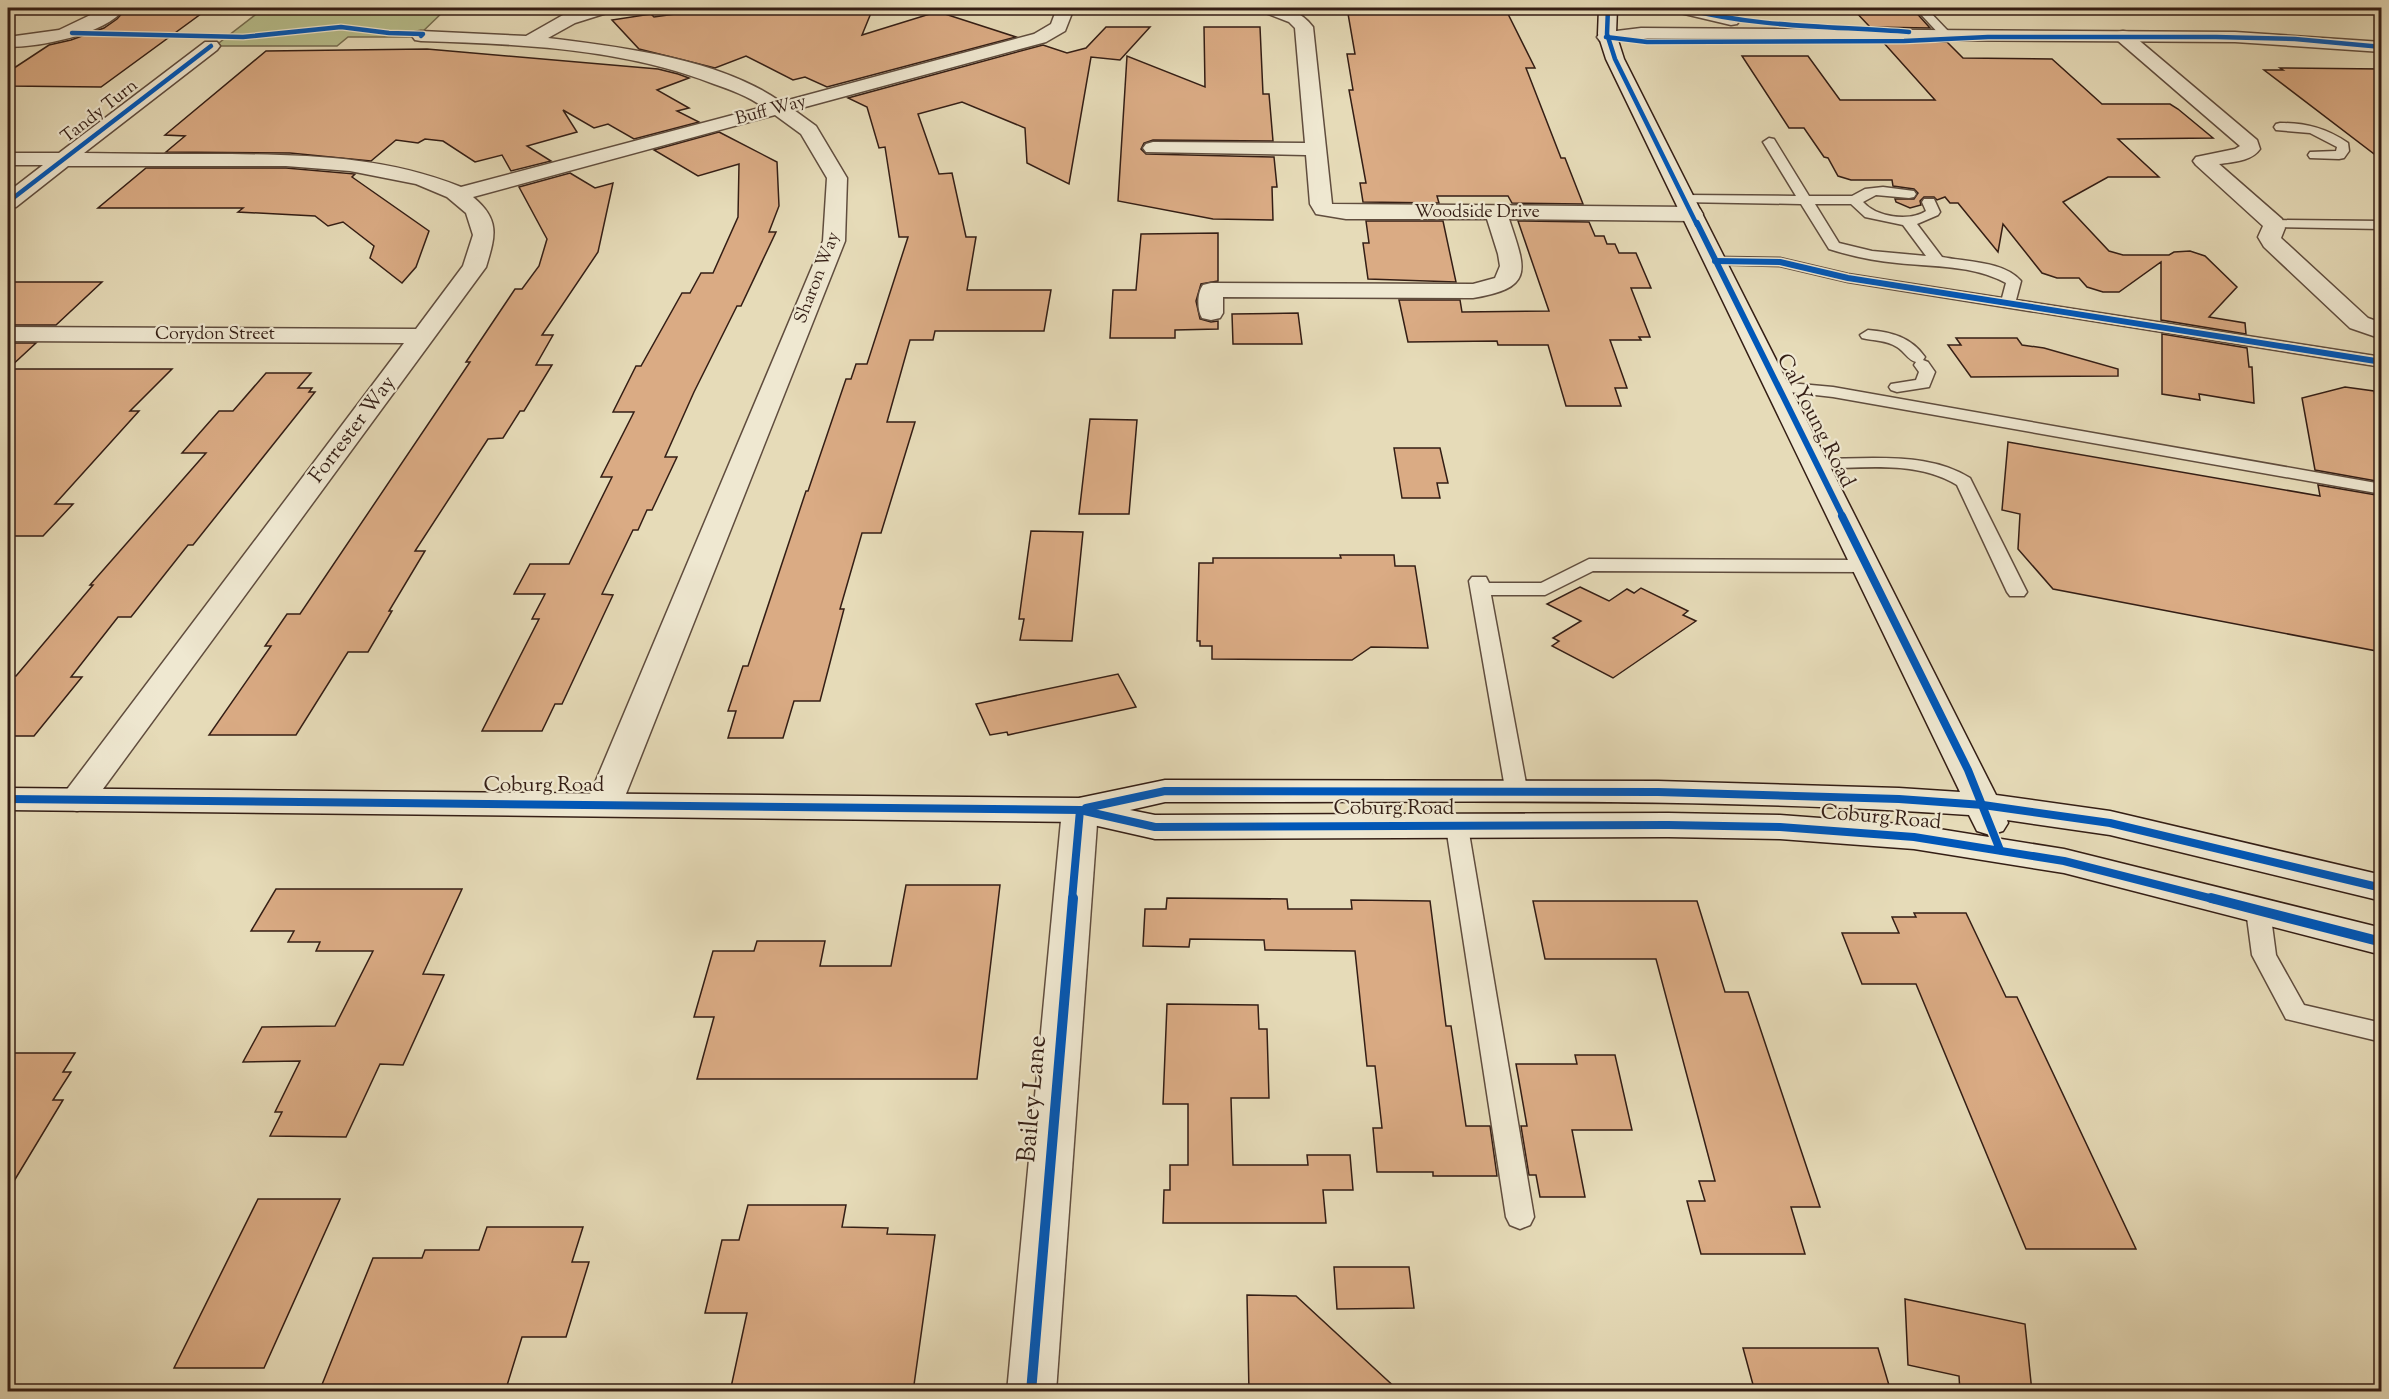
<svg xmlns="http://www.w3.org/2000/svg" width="2389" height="1399" font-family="'Sorts Mill Goudy',serif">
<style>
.green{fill:#b8bf8d;stroke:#766e51;stroke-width:1.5}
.building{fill:#daab84;stroke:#341e15;stroke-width:1.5}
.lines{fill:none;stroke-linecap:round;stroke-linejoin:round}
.service-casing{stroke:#604d3e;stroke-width:3}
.minor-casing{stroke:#604d3e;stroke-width:3}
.tertiary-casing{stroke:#604d3e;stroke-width:3}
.secondary-casing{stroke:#341e15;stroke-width:3}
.service{fill:#efe8d1;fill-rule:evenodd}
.minor{fill:#efe8d1;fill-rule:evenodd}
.tertiary{fill:#efe8d1;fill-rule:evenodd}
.secondary{fill:#efe8d1;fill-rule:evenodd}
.cycleway-far3-casing{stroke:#efe8d1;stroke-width:7}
.cycleway-far2-casing{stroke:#efe8d1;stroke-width:9}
.cycleway-far1-casing{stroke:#efe8d1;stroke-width:11}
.cycleway-casing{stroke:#efe8d1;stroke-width:14}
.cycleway-far3{stroke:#0057b8;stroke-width:4.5}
.cycleway-far2{stroke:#0057b8;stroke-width:6}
.cycleway-far1{stroke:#0057b8;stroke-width:8}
.cycleway{stroke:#0057b8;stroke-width:10}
.labels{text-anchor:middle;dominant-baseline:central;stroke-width:4.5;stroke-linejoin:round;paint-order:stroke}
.far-street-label{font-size:18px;fill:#341e15;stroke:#efe8d1}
.street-label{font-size:21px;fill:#341e15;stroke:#efe8d1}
.near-street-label{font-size:26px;fill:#341e15;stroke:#efe8d1}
</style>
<rect width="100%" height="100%" fill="#e6dbb8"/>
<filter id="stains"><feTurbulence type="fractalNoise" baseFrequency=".00333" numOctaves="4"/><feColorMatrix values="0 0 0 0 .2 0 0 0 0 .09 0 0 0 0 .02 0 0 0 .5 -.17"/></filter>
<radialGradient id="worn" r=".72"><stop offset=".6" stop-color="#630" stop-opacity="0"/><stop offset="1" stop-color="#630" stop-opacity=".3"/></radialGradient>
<g class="green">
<path d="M 264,8 L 447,8 L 417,37 L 348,37 L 337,46 L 215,46 Z"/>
<path d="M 2139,8 L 2381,8 L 2382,9 L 2142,10 Z"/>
</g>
<g class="building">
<path d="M 127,8 L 209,8 L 101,87 L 8,86 L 8,72 L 49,45 L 71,40 L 104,28 L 117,19 Z"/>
<path d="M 1347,8 L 1505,8 L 1535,68 L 1526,68 L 1561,158 L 1565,158 L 1583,204 L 1512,203 L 1508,196 L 1437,196 L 1439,203 L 1363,202 L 1360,183 L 1366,183 L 1349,90 L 1353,90 L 1347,54 L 1355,54 Z"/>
<path d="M 1852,8 L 1912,8 L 1930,28 L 1870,27 Z"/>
<path d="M 760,9 L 759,12 L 871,13 L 862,35 L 933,13 L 945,14 L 1016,37 L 827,87 L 805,77 L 793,80 L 746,56 L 715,68 L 639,49 L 612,20 L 651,14 L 654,17 L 697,11 Z"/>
<path d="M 1106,27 L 1150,27 L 1120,60 L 1091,57 L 1069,184 L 1027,163 L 1025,128 L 962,102 L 918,114 L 939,174 L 952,173 L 966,237 L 976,237 L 967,290 L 1051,290 L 1044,331 L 935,331 L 933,340 L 910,340 L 887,422 L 915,422 L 881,533 L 862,533 L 840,609 L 844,609 L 820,701 L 794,701 L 783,738 L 728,738 L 736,711 L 728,711 L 743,666 L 748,666 L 806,491 L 808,491 L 846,379 L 851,379 L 856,364 L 867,364 L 908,237 L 899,237 L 885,147 L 879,148 L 867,107 L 848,98 L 1043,45 L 1067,53 L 1086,48 Z"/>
<path d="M 1204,27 L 1260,27 L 1263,94 L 1269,94 L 1273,141 L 1153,140 L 1144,143 L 1141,149 L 1146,154 L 1274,157 L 1277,187 L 1272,187 L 1273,220 L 1213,219 L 1118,201 L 1127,56 L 1205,87 Z"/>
<path d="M 1883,42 L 1947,42 L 1963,58 L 2052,59 L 2102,104 L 2170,104 L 2178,109 L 2213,138 L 2118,139 L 2159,177 L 2108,177 L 2063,202 L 2109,251 L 2123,255 L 2169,255 L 2174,252 L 2190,251 L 2205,256 L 2237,287 L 2209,317 L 2245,323 L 2246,334 L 2161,320 L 2161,262 L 2119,292 L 2103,292 L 2087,287 L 2079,278 L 2057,278 L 2042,273 L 2003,224 L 1998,252 L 1958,203 L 1950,203 L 1945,197 L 1937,200 L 1934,197 L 1924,197 L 1920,201 L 1921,205 L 1910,208 L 1896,202 L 1895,199 L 1914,199 L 1918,193 L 1914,189 L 1893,186 L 1892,180 L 1851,180 L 1838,176 L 1828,158 L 1824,157 L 1804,128 L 1789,128 L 1742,56 L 1808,56 L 1840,100 L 1935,100 Z"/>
<path d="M 427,49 L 658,69 L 678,74 L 689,78 L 657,90 L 689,108 L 677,111 L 699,122 L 634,139 L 608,124 L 594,128 L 563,110 L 577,132 L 527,146 L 551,161 L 511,171 L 502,155 L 475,162 L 443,141 L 425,139 L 418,143 L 396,140 L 371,161 L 290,153 L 166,152 L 185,136 L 165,135 L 266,51 Z"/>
<path d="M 2280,68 L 2382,69 L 2382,160 L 2264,70 L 2283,70 Z"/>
<path d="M 719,132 L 777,162 L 779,206 L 769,232 L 776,232 L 741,306 L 737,306 L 694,392 L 665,457 L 677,457 L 652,510 L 647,510 L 638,530 L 633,530 L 602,594 L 613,595 L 562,704 L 555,704 L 542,731 L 482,731 L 539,619 L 532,619 L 545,594 L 514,594 L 530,564 L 569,564 L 612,477 L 601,477 L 634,412 L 613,412 L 636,366 L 641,366 L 682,293 L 690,293 L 701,273 L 713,273 L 738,217 L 739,164 L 698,176 L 654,150 Z"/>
<path d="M 146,168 L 286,168 L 355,174 L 352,177 L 429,231 L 416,267 L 402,283 L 370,258 L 374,246 L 343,222 L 328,226 L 315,216 L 238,212 L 243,208 L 98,208 Z"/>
<path d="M 570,173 L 595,188 L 613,183 L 598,252 L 542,335 L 553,335 L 536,365 L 552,365 L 524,411 L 520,411 L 503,438 L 488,439 L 415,551 L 425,551 L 389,611 L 392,611 L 368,652 L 348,652 L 296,735 L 209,735 L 271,646 L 265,646 L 287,614 L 300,614 L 470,362 L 466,362 L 509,298 L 515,289 L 522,289 L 539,266 L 547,239 L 519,187 Z"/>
<path d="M 1366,221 L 1443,221 L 1456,282 L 1368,279 L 1363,243 L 1369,243 Z"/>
<path d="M 1518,221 L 1589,222 L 1595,236 L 1604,236 L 1607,244 L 1615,244 L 1619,253 L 1636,253 L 1651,288 L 1631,288 L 1650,337 L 1639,337 L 1641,340 L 1610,340 L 1627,388 L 1615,388 L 1621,406 L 1566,406 L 1548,345 L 1498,345 L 1497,341 L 1408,342 L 1399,300 L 1460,300 L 1462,312 L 1549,311 Z"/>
<path d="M 1218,233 L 1218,281 L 1201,284 L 1196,301 L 1200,319 L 1211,322 L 1218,321 L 1218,329 L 1175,330 L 1175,338 L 1110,338 L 1113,290 L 1136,290 L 1141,234 Z"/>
<path d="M 8,282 L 102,282 L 56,325 L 8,325 Z"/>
<path d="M 1298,313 L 1302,344 L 1233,344 L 1232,314 Z"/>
<path d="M 2162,334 L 2247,348 L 2249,367 L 2252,367 L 2254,403 L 2199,394 L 2200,400 L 2162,394 Z"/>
<path d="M 1956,338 L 2017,338 L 2022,345 L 2044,348 L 2118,369 L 2118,376 L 1971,377 L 1948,345 L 1961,345 Z"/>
<path d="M 8,343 L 36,343 L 8,369 L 172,369 L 130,411 L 139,411 L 55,504 L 73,504 L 43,536 L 8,536 Z"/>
<path d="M 266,373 L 311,373 L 298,388 L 312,388 L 309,392 L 315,392 L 193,545 L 188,545 L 131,617 L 118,617 L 71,677 L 82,677 L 34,736 L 8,736 L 8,676 L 16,676 L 93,585 L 90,585 L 206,453 L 182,453 L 219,411 L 233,411 Z"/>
<path d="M 2345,387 L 2374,391 L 2382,430 L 2382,482 L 2315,470 L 2302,398 Z"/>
<path d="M 1090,419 L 1137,420 L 1129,514 L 1079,514 Z"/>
<path d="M 2008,442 L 2320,496 L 2318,485 L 2382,496 L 2382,652 L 2053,589 L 2018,549 L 2020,514 L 2002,510 Z"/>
<path d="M 1394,448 L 1440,448 L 1448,483 L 1437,483 L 1440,498 L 1402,498 Z"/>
<path d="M 1031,531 L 1083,532 L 1072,641 L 1020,640 L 1024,619 L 1019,619 Z"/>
<path d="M 1340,555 L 1394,555 L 1395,566 L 1415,566 L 1428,648 L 1371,647 L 1352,660 L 1212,659 L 1212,646 L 1200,646 L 1200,641 L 1197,641 L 1199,563 L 1213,563 L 1213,558 L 1341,558 Z"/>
<path d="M 1580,587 L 1609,601 L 1627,589 L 1634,593 L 1641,588 L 1688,611 L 1683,615 L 1696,621 L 1613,678 L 1552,646 L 1559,641 L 1553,638 L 1581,621 L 1547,604 Z"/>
<path d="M 1118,674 L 1136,707 L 1008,735 L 1007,732 L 990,735 L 976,704 Z"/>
<path d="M 906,885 L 1000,885 L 977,1079 L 697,1079 L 714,1017 L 694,1017 L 713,951 L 754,951 L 757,941 L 825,941 L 820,966 L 891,966 Z"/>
<path d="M 276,889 L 462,889 L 423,974 L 444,975 L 403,1065 L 380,1064 L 346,1137 L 270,1136 L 282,1112 L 275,1112 L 300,1061 L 243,1062 L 262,1027 L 335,1026 L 373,951 L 316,951 L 320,942 L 288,942 L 294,931 L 251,931 Z"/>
<path d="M 1167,898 L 1287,899 L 1288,909 L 1352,909 L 1351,900 L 1430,901 L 1446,1026 L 1451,1026 L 1466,1126 L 1490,1126 L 1497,1176 L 1433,1176 L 1433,1172 L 1377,1172 L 1373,1128 L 1382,1128 L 1375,1066 L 1367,1066 L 1355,951 L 1265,950 L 1264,940 L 1190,939 L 1189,947 L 1143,946 L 1145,909 L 1166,909 Z"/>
<path d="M 1533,901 L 1697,901 L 1725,992 L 1748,992 L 1820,1207 L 1791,1207 L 1805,1254 L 1701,1254 L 1687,1201 L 1705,1201 L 1699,1181 L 1715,1181 L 1656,959 L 1545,959 Z"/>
<path d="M 1914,913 L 1966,913 L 2006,997 L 2017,997 L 2136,1249 L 2026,1249 L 1916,984 L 1862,984 L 1842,933 L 1899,933 L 1892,917 L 1916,917 Z"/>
<path d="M 1167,1004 L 1258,1005 L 1259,1029 L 1267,1029 L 1269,1098 L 1231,1098 L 1233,1165 L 1308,1165 L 1307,1155 L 1350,1155 L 1353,1190 L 1323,1190 L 1326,1223 L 1163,1223 L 1164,1190 L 1170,1190 L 1170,1165 L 1188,1165 L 1188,1104 L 1163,1104 Z"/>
<path d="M 8,1053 L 75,1053 L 63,1072 L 71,1072 L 53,1100 L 63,1100 L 8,1191 Z"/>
<path d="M 1575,1055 L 1615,1055 L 1632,1130 L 1572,1130 L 1585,1197 L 1540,1197 L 1536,1175 L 1529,1175 L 1521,1126 L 1527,1126 L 1516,1064 L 1577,1064 Z"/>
<path d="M 258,1199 L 340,1199 L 264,1368 L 174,1368 Z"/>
<path d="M 748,1205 L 846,1205 L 842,1227 L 888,1228 L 887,1234 L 935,1235 L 913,1392 L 730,1392 L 747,1313 L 705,1313 L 722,1240 L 739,1240 Z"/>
<path d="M 487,1227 L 583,1227 L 572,1262 L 589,1262 L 566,1337 L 522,1337 L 505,1392 L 319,1392 L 373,1258 L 422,1258 L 425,1250 L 479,1250 Z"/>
<path d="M 1334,1267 L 1409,1267 L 1414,1308 L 1337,1309 Z"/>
<path d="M 1247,1295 L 1296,1296 L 1400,1392 L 1249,1392 Z"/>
<path d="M 1905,1299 L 2025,1324 L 2032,1392 L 1960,1392 L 1959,1376 L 1908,1365 Z"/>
<path d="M 1743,1348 L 1878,1348 L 1891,1392 L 1755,1392 Z"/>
</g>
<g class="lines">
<defs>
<g id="service">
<path d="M 1915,8 L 1926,8 L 1950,33 L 1950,37 L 1942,37 Z"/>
<path d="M 2280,123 C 2306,123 2326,128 2348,143 L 2349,151 L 2344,158 L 2339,159 L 2310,158 L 2308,155 L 2310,152 L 2336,151 L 2337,147 L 2310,133 L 2276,130 L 2274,127 L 2276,124 Z"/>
<path d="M 1769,138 L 1774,139 L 1809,196 L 1852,196 L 1865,189 L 1883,187 L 1914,191 L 1916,194 L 1914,197 L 1909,198 L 1876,195 L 1863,202 C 1876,217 1909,222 1926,211 L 1922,202 L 1924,199 L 1934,199 L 1940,212 L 1938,215 L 1917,224 L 1942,257 C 1966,262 2004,261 2021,281 L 2016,300 L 2382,357 L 2382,367 L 1848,282 L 1780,266 L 1710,264 L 1708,261 L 1715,257 L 1780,258 L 1848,274 L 2002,298 L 2006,283 C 1973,265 1934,267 1897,263 C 1874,261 1851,256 1829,249 L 1801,204 L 1680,202 L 1678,199 L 1680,196 L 1685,195 L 1796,196 L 1763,142 ZM 1815,204 L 1851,204 L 1865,217 L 1903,225 L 1926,256 L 1872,251 L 1839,243 Z"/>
<path d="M 2274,220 L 2382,221 L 2382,229 L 2269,227 L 2267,224 Z"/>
<path d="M 1868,330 C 1891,332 1911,337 1925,357 L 1923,360 L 1928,362 L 1935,372 L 1929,387 L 1897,392 L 1891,390 L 1889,387 L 1891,384 L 1916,380 L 1919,372 L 1914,365 L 1916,362 C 1908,360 1904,351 1897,347 C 1886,340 1874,341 1862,338 L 1860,335 Z"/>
<path d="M 1778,382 L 1833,387 L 2382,484 L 2382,494 L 1833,397 L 1772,390 L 1770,387 L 1772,384 Z"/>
<path d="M 1873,458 C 1907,458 1941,460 1970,478 L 2027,592 L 2024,596 L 2010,596 L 2007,592 L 1957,485 C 1916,460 1862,468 1817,469 L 1811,468 L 1808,464 L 1811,460 L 1817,459 Z"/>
<path d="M 1589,559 L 1868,560 L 1875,562 L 1878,566 L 1875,570 L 1868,572 L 1593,571 L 1545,595 L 1491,595 L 1528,794 L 1525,799 L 1517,801 L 1509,799 L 1506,794 L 1469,581 L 1472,577 L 1486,577 L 1489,583 L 1541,583 Z"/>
<path d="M 1457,820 L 1465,822 L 1468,827 L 1534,1217 L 1530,1225 L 1520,1229 L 1510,1225 L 1506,1217 L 1446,827 L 1449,822 Z"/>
<path d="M 2258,902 L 2267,904 L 2270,910 L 2276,955 L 2304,1005 L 2382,1023 L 2382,1042 L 2286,1019 L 2252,955 L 2246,910 L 2249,904 Z"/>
</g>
<g id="minor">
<path d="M 105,8 L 125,8 C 105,35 39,47 8,47 L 8,37 L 59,30 Z"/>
<path d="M 588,8 L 613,8 L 610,12 L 575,23 L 548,38 C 622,47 720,59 781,102 L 1034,34 L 1051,24 L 1057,8 L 1074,8 L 1065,31 L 1046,42 L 794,110 L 816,126 L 847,178 L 845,241 L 622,804 L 617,812 L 604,815 L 591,812 L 586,804 L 823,241 L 827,178 L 801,134 L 775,115 L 473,197 C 501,220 495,237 486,267 L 89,808 L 77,811 L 65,808 L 59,800 L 65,792 L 404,343 L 8,341 L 8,327 L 416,329 L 463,266 L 473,235 L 466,213 L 447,197 L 416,184 L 350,171 L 286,166 L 68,166 L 16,207 L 8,208 L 8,192 L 43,165 L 8,165 L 8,153 L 59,153 L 205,42 L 217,42 L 220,46 L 217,50 L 84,153 C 133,154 182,154 231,154 C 310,155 387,157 461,187 L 763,107 C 748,96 731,90 714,84 C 621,48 519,44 421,41 L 415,40 L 412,36 L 415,32 L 421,31 L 526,36 L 563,15 Z"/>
<path d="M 1260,8 C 1281,6 1300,9 1313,27 L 1332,204 L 1692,207 L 1700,209 L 1703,214 L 1700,219 L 1692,221 L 1509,219 C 1526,270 1535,288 1473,298 L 1223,297 L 1223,313 L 1220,318 L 1211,320 L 1202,318 C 1197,310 1197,293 1203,285 L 1211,283 L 1473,284 L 1495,278 L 1500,266 L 1498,254 L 1487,219 L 1346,219 L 1316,214 L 1310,204 L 1306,155 L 1146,152 L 1143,148 L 1146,144 L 1153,142 L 1305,143 L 1295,28 L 1289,22 L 1263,12 Z"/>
<path d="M 2123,31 L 2129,32 L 2257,140 L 2260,149 C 2252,161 2233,162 2219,164 L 2282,219 L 2285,228 L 2281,238 L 2368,318 L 2382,323 L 2382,339 L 2350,328 L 2264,247 L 2258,237 L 2263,226 L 2196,165 L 2193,161 L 2196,157 L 2235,149 L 2240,146 L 2117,40 L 2114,36 L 2117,32 Z"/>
</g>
<g id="tertiary">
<path d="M 1673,8 L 1701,8 L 1737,16 L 1740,20 L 1737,24 L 1731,25 L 1676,12 Z"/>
<path d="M 1641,28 L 2235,32 L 2382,42 L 2382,52 L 2235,42 L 1641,38 L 1606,42 L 1600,41 L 1597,37 L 1600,33 Z"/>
<path d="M 1080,798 L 1093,802 L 1098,810 L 1056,1392 L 1007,1392 L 1062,810 L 1067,802 Z"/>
</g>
<path id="secondary" d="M 1599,8 L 1617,8 L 1616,34 L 1624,59 L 1996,795 L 2110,811 L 2382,875 L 2382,901 L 2110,835 L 2007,820 L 2008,823 L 2003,831 L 1990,835 L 1977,831 L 1969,815 C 1702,796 1433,803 1165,802 L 1130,810 L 1155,815 L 1668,813 L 1780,815 L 1914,825 L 2064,849 L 2382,928 L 2382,955 L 2064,873 L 1914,849 L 1780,839 L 1668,837 L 1155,839 L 1080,822 L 8,810 L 8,788 L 1079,798 L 1165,780 L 1658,781 L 1899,788 L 1960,792 L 1606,59 L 1598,34 Z"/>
</defs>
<use href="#service" class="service-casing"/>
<use href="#minor" class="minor-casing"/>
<use href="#tertiary" class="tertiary-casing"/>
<use href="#secondary" class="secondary-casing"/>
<use href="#service" class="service"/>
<use href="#minor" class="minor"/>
<use href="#tertiary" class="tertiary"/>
<use href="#secondary" class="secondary"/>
<defs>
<g id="cycleway-far3">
<path d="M 1608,8 L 1607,34 L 1615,59 L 1697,225"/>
<path d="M 1682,8 C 1757,28 1832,26 1909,32"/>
<path d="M 72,33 L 243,37 L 341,27 L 389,33 L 423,34 L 421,36"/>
<path d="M 1606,37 L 1647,42 L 1904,41 L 1988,37 L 2216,37 L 2295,39 L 2382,47"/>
<path d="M 8,202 L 211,46"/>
</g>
<g id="cycleway-far2">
<path d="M 1697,223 L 1843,517"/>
<path d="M 1715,261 L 1780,262 L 1848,278 L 2382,362"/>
</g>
<g id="cycleway-far1">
<path d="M 1842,516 L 1968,770 L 2000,850"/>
<path d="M 8,799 L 1080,810 L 1155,827 L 1668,825 L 1780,827 L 1914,837 L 2064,861 L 2217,900"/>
<path d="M 1086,808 L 1165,791 L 1658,792 L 1899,799 L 1983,805 L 2110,823 L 2382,888"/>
<path d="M 1072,900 L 1080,810"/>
</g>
<g id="cycleway">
<path d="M 2211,898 L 2382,942"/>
<path d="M 1031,1392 L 1073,898"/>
</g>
</defs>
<use href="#cycleway-far3" class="cycleway-far3-casing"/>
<use href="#cycleway-far2" class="cycleway-far2-casing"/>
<use href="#cycleway-far1" class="cycleway-far1-casing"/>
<use href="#cycleway" class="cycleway-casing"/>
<use href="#cycleway-far3" class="cycleway-far3"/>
<use href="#cycleway-far2" class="cycleway-far2"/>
<use href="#cycleway-far1" class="cycleway-far1"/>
<use href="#cycleway" class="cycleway"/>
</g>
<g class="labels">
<g class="far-street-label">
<text transform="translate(771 111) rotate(-15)">Buff Way</text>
<text transform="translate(100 112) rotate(-38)">Tandy Turn</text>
<text x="1477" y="213">Woodside Drive</text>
<text transform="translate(818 278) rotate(-69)">Sharon Way</text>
<text x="215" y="335">Corydon Street</text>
</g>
<g class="street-label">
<text transform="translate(1815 421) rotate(63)">Cal Young Road</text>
<text transform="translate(353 430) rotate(-53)">Forrester Way</text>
<text x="544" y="786">Coburg Road</text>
<text x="1394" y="809">Coburg Road</text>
<text transform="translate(1881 818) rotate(5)">Coburg Road</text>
</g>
<g class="near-street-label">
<text transform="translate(1033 1099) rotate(-85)">Bailey Lane</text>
</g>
</g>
<rect width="2389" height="1399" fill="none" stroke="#e6dbb8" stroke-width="30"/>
<rect x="9" y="9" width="2371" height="1381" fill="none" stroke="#341e15" stroke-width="3"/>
<rect x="15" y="15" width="2359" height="1369" fill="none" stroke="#341e15" stroke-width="1.5"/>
<rect width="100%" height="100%" filter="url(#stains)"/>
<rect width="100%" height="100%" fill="url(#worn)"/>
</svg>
